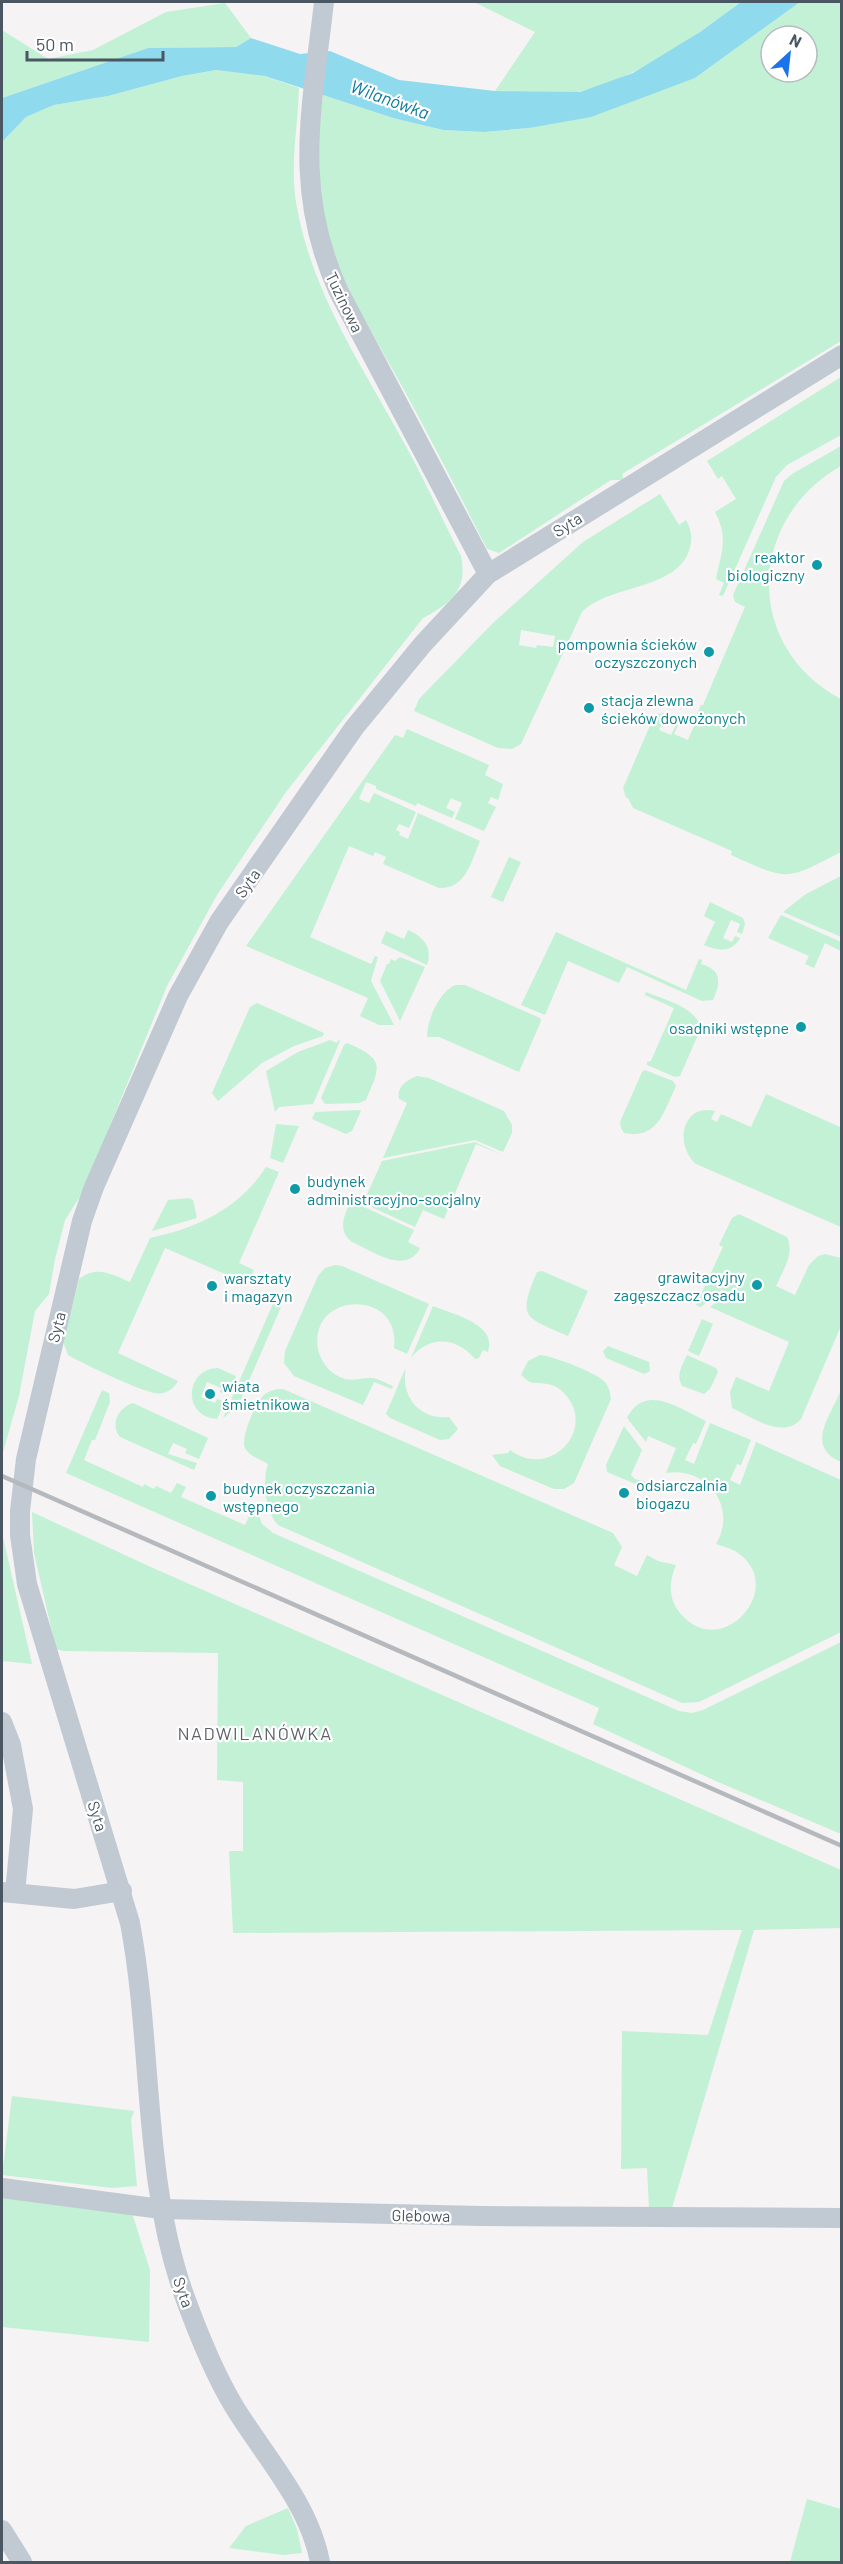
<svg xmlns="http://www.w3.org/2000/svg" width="843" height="2564" font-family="Barlow,sans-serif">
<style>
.green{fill:#c3f1d5;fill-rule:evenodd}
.water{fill:#90daee}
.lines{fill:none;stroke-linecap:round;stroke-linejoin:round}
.minor{stroke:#c1cad2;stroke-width:20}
.rail{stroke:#b5b8bd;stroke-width:4.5}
.culture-dot{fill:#0f9aa8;stroke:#fff;stroke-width:2}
.labels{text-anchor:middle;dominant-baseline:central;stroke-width:4.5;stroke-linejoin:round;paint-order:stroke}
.street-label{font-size:16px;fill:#4a5661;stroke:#fff}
.culture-label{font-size:16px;fill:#0d838f;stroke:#fff;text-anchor:start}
.water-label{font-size:18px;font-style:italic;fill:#0c7c9b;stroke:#fff}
.neighbourhood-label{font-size:18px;letter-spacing:1.5px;fill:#5f6368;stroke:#fff}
</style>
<rect width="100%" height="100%" fill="#f5f3f3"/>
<g class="green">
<path d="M 474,2 L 741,2 C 692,38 642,76 582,91 C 562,96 517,92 495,91 L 535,32 Z"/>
<path d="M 800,2 L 841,2 L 841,341 L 622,474 L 624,480 L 611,480 L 499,553 L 487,549 C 458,492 429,435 398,379 C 371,330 340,281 324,227 C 312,185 318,137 323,95 L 393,118 L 443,130 L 484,132 L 529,128 L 695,78 ZM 771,36 L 807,36 L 807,72 L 771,72 Z"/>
<path d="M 225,3 L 251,38 L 236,47 L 148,48 L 2,98 L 2,30 L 48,59 L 93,50 L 166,12 Z"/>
<path d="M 216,70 L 265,76 L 299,88 C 298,126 290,164 296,202 C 311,294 365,370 408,450 C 427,485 443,521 461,556 C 468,590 451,603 423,618 L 286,792 L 217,895 L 167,986 L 83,1192 L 65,1220 L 55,1259 L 49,1294 L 35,1311 L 19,1396 L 3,1452 L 2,142 L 26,117 L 54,105 L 108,96 L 182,76 Z"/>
<path d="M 841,377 L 841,435 L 787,465 L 776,477 L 723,596 L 719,595 L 724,583 L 716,579 C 721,553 729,538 715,512 L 736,499 L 722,476 L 718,479 L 707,461 Z"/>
<path d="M 841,446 L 841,466 C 747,519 743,647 841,699 L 841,852 C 785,881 789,881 731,855 L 732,851 L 633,808 L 628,798 L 626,798 L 623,788 L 655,714 L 667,713 L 659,730 L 671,735 L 679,719 L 681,719 L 674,734 L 688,740 L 694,726 L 690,723 L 692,719 L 694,720 L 701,705 L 703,705 L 745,607 L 735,602 L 733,595 L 784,481 L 792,474 Z"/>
<path d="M 660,494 L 679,525 L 686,520 C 690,527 692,534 691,542 C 685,591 610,583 582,612 L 521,744 L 512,749 L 498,748 L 414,711 L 419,699 L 493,623 L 583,542 ZM 521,630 L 555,636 L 553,647 L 537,645 L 536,648 L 519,645 Z"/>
<path d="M 407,729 L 489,765 L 485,775 L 503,784 L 498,800 L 491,797 L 488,803 L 496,807 L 484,831 L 455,819 L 462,803 L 451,798 L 446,808 L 455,812 L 452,818 L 417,803 L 416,806 L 376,789 L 376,786 L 366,782 L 359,799 L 369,803 L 374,793 L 416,812 L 409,828 L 399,824 L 396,830 L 400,832 L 399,835 L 408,839 L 418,813 L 480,841 C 471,862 466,889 439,888 L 383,864 L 386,857 L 375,852 L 373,856 L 349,846 L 310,937 L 371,964 L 375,956 L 378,957 L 371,981 L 394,1025 L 379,1025 L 360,1016 L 368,998 L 246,946 L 395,735 L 403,738 Z"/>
<path d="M 509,857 L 521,862 L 503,902 L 491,897 Z"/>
<path d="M 841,876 L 841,937 L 783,912 L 806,894 Z"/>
<path d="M 710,902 L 743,918 L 745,924 L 742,934 L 737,932 L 740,924 L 731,920 L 723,938 L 732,942 L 735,936 L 740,938 C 732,953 718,951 704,945 L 715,922 L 704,916 Z"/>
<path d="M 781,915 L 841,942 L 841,951 L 825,943 L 814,968 L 805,964 L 809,956 L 768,938 Z"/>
<path d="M 408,930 C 424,937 433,948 427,965 L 381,943 L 386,931 L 404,939 Z"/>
<path d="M 556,932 L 686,990 L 699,959 L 702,960 L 701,964 C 722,970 721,982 713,1000 L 702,1001 L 627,967 L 619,983 L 568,961 L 545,1015 L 521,1005 Z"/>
<path d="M 400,957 L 425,967 L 400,1021 L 380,981 L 387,964 L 389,964 L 391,959 L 395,961 Z"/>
<path d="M 455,985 L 465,985 L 540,1018 L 541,1021 L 519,1072 L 439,1037 L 427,1037 C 427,1020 439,992 455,985 Z"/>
<path d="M 646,992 C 664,1000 695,1006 701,1028 L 680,1076 L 675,1077 L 647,1065 L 647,1062 L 651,1061 L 674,1008 L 645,995 Z"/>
<path d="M 257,1003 L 324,1033 L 323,1036 L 294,1046 L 262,1063 L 218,1101 L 212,1093 L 250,1007 Z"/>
<path d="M 330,1040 L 337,1043 L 338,1040 L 340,1041 L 313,1104 L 279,1107 L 275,1112 L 266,1071 L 298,1052 Z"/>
<path d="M 347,1043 C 385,1059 381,1066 366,1100 L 359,1103 L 325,1104 L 321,1098 L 344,1045 Z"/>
<path d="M 645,1070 L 673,1081 L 676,1086 C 664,1111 658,1140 624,1133 L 621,1128 L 620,1122 L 642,1072 Z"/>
<path d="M 417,1076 L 429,1078 L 504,1111 L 512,1125 L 512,1133 L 503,1152 L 475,1140 L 383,1158 L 407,1103 L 399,1099 C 396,1087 407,1080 417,1076 Z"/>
<path d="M 766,1094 L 840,1127 L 841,1125 L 841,1227 L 696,1164 C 674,1145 682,1103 715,1111 L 711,1119 L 717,1122 L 721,1114 L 751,1127 Z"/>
<path d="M 359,1110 L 361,1111 L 352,1131 L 346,1134 L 312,1119 L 315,1112 Z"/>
<path d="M 276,1124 L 299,1126 L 283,1163 L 270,1158 Z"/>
<path d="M 475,1142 L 502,1155 L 476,1144 L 444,1219 L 423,1210 L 415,1227 L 352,1198 L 356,1196 L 365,1199 L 382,1161 Z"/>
<path d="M 266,1167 L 279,1172 L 239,1263 L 254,1270 L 248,1284 L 165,1248 L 118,1353 L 178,1381 C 174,1389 165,1395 155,1393 C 143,1392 79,1362 68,1355 L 63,1341 L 79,1279 C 97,1265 111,1274 130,1282 L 150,1238 C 197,1228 239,1209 266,1167 Z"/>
<path d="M 189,1198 L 193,1200 L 197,1218 L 152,1231 L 168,1200 Z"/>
<path d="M 351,1201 L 414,1230 L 408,1242 L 420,1248 C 406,1276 371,1250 352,1242 C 337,1230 344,1216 351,1201 Z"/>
<path d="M 739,1214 L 787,1237 C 795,1254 783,1270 776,1286 L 795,1295 L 809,1265 L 818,1256 L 825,1254 L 841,1258 L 841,1326 L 801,1419 C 783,1440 752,1417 732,1408 L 730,1392 L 736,1377 L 769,1391 L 789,1342 L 710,1307 L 725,1296 L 722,1289 L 701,1307 L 696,1305 L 723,1247 L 719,1245 L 732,1218 Z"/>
<path d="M 335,1265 L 342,1266 L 429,1304 L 407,1354 L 394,1348 C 402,1288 308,1291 318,1349 C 320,1359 327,1370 336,1375 C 352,1384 357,1377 371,1378 C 378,1378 387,1384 393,1386 L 392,1389 L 374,1382 L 363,1405 L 294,1376 L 284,1363 L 285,1351 L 318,1276 L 325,1268 Z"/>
<path d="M 542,1271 L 588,1291 L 568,1336 C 525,1317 517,1319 537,1272 Z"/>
<path d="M 276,1297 L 284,1300 L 238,1406 L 223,1418 Z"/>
<path d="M 433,1306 C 452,1314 498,1324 488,1352 L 483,1350 L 479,1358 L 475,1359 C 457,1337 429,1335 411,1358 Z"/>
<path d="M 702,1319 L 713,1324 L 699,1356 L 688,1351 Z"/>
<path d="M 608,1346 L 649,1362 L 650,1371 L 644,1374 L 606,1358 L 603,1351 Z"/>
<path d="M 540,1355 C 553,1356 594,1372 604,1381 C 609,1386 610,1392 611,1399 L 574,1483 L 564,1489 L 554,1489 L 500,1466 L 492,1455 L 508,1453 L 510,1450 C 551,1481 599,1427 563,1392 C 550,1379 536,1386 528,1381 C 525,1379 524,1377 521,1375 L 528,1361 Z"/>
<path d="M 687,1355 L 716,1368 L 718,1372 L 710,1389 L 704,1394 L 682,1386 C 676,1374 682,1366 687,1355 Z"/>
<path d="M 406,1367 C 400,1396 419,1420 449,1417 L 458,1429 L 449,1439 L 440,1440 L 390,1418 L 386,1414 Z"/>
<path d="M 218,1368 L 236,1376 L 228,1395 L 220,1392 L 221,1388 L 207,1382 L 201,1397 L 215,1403 L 217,1399 L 225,1402 L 217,1419 C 181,1416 186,1368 218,1368 Z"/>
<path d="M 283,1389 L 613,1533 L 622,1547 L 614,1565 L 637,1576 L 647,1555 L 658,1561 L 676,1565 C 669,1581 668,1599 680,1613 C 721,1663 788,1588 738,1553 C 731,1548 724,1547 716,1544 C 738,1507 707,1466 666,1473 L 676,1448 L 648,1436 L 646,1442 L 627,1418 C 645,1382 680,1409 706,1421 L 696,1444 L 693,1443 L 685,1460 L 694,1464 L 710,1423 L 751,1440 L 741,1465 L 737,1464 L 730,1480 L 740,1485 L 756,1442 L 841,1480 L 841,1632 L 699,1702 L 682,1703 L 278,1525 C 265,1512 262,1480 268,1464 C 260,1459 250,1457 245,1448 C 240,1438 256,1402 264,1395 C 270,1390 276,1389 283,1389 Z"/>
<path d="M 102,1390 L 109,1393 L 110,1402 L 95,1440 L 92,1440 L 84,1460 L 143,1487 L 144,1484 L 154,1489 L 156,1486 L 171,1493 L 177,1483 L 186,1487 L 181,1497 L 245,1525 L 255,1504 L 262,1524 L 273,1533 L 679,1711 L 692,1713 L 703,1710 L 841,1642 L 841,1834 L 718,1782 L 593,1724 L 599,1708 L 66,1473 Z"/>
<path d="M 841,1390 L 841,1462 C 805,1446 830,1417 841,1390 Z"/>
<path d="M 133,1403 L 208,1438 L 199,1459 L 185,1453 L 187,1449 L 173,1443 L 168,1454 L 197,1463 L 194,1470 L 120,1437 C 110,1424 118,1408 133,1403 Z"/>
<path d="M 624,1426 L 642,1450 L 631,1475 L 635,1479 L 647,1482 L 640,1486 L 607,1472 L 606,1465 Z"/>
<path d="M 32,1512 L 153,1568 L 841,1870 L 841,1928 L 754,1930 L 672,2208 L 649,2208 L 647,2168 L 621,2169 L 622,2031 L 708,2035 L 742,1930 L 233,1933 L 229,1851 L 243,1851 L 243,1782 L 217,1780 L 218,1653 L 64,1651 L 56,1649 L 34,1553 Z"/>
<path d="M 2,1533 L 32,1664 L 2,1661 Z"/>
<path d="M 12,2096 L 134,2111 L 131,2120 L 137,2186 L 112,2188 L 2,2175 Z"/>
<path d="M 2,2197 L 132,2213 L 150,2270 L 149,2342 L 2,2327 Z"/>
<path d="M 807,2499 L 841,2509 L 841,2562 L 790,2562 Z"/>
<path d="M 288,2508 L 297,2529 L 302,2553 L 283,2555 L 229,2548 L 246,2526 Z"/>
</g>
<path class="water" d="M 741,2 L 800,2 L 695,78 L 591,117 L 529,128 L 484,132 L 443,130 L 393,118 L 265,76 L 216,70 L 182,76 L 108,96 L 54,105 L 26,117 L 2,142 L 2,98 L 148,48 L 236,47 L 251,38 L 300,54 L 330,51 L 399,80 L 495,91 L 580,92 L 633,73 L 700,32 Z"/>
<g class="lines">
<g class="minor">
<path d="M 324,2 C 312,108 292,190 339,292 L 488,574"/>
<path d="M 2,1722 L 11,1745 L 23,1809 L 15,1893"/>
<path d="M 2,1892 L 74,1899 L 122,1891"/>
<path d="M 2,2188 L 161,2209 L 482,2216 L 842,2218"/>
<path d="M 2,2530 L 22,2562"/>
<path d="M 320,2562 C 309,2504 266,2458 235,2408 C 213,2372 197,2331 183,2292 C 142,2173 153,2045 130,1923 L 27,1584 L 20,1535 L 20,1511 L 26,1459 L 82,1221 L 94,1187 L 178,996 L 219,922 L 354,728 L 423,644 L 488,574 L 842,355"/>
</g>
<path class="rail" d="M 2,1476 L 842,1846"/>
</g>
<g class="culture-dot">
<circle cx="817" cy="565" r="6"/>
<circle cx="709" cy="652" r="6"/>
<circle cx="589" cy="708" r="6"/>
<circle cx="801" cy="1027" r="6"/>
<circle cx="295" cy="1189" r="6"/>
<circle cx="757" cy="1285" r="6"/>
<circle cx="212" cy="1286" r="6"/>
<circle cx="210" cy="1394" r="6"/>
<circle cx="624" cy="1493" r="6"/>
<circle cx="211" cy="1496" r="6"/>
</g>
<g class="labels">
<g class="street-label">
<text transform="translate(345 302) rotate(64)">Tuzinowa</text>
<text transform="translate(567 524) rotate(-32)">Syta</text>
<text transform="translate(247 883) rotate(-55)">Syta</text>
<text transform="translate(56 1327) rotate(-76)">Syta</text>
<text transform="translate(98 1816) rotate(73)">Syta</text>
<text transform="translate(421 2215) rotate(1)">Glebowa</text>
<text transform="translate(184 2292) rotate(71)">Syta</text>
</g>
<g class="culture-label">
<text x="805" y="556" text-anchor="end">reaktor<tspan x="805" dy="18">biologiczny</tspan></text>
<text x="697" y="643" text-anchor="end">pompownia ścieków<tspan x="697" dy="18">oczyszczonych</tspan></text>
<text x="601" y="699">stacja zlewna<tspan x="601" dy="18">ścieków dowożonych</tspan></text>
<text x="789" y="1027" text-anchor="end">osadniki wstępne</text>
<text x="307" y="1180">budynek<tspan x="307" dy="18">administracyjno-socjalny</tspan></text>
<text x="745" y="1276" text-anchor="end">grawitacyjny<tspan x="745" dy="18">zagęszczacz osadu</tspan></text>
<text x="224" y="1277">warsztaty<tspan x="224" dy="18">i magazyn</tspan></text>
<text x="222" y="1385">wiata<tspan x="222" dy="18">śmietnikowa</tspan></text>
<text x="636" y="1484">odsiarczalnia<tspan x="636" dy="18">biogazu</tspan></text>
<text x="223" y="1487">budynek oczyszczania<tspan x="223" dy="18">wstępnego</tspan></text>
</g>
<g class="water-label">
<text transform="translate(390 99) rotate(20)">Wilanówka</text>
</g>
<g class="neighbourhood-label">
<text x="255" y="1733">NADWILANÓWKA</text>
</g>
</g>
<rect width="843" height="2564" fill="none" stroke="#4a5661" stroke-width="6"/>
<g transform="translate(789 54) rotate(27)"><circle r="28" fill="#ffffff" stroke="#b7bbc0" stroke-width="1.5"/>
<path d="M0-4.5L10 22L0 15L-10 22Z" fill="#1a73e8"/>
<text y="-9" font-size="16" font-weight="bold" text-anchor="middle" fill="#4a5661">N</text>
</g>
<path d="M27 51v9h136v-9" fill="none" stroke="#4a5661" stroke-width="3"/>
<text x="36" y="51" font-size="18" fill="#4a5661" stroke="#ffffff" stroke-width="4.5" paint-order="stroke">50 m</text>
</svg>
